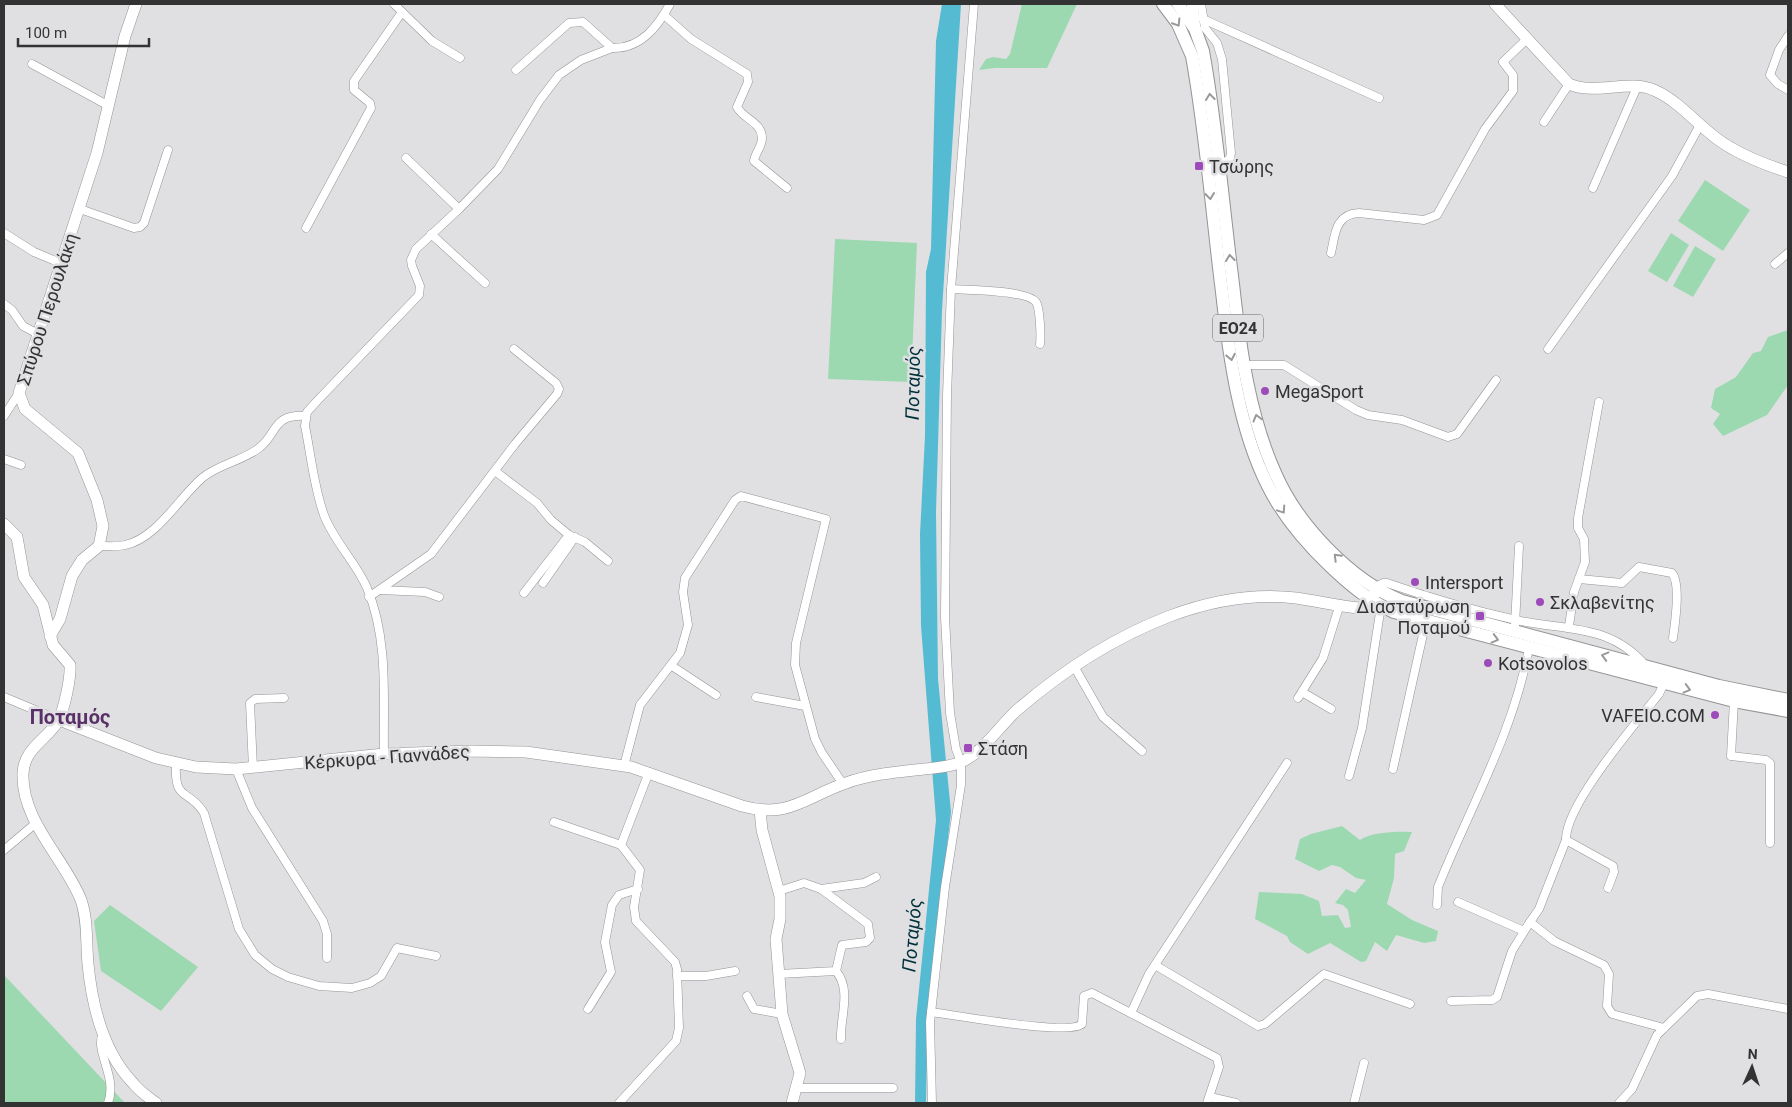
<svg xmlns="http://www.w3.org/2000/svg" width="1792" height="1107" font-family="Roboto,sans-serif">
<style>
.green{fill:#9cd9b0}
.water{fill:#55bbd2}
.lines{fill:none;stroke-linecap:round;stroke-linejoin:round}
.street-casing{stroke:#949496;stroke-width:9}
.secondary-casing{stroke:#949496;stroke-width:12}
.primary-casing{stroke:#949496;stroke-width:14}
.street{stroke:#fff;stroke-width:8}
.secondary{stroke:#fff;stroke-width:11}
.primary{stroke:#fff;stroke-width:12}
.oneway{stroke:#99999a}
.poi-dot{fill:#9e4bba;stroke:#e0e0e3;stroke-width:2}
.labels{text-anchor:middle;dominant-baseline:central;stroke-width:5;stroke-linejoin:round;paint-order:stroke}
.shield{fill:#e0e0e3;stroke:#676768;stroke-width:1}
.shield-label{font-size:16px;font-weight:bold;fill:#333334}
.poi-label{font-size:18px;fill:#333334;stroke:#e0e0e3;text-anchor:start}
.street-label{font-size:18px;fill:#333334;stroke:#e0e0e3}
.water-label{font-size:19px;font-style:italic;fill:#00313b;stroke:#e0e0e3}
.quarter-label{font-size:20px;font-weight:bold;fill:#593167;stroke:#e0e0e3}
</style>
<rect width="100%" height="100%" fill="#e0e0e3"/>
<g class="green">
<path d="M 1022,4 L 1077,4 L 1047,68 L 995,68 L 979,70 L 986,59 L 993,57 L 1006,59 L 1010,54 Z"/>
<path d="M 1705,180 L 1750,210 L 1723,251 L 1678,221 Z"/>
<path d="M 1671,233 L 1689,245 L 1667,282 L 1648,271 Z"/>
<path d="M 835,239 L 917,243 L 911,382 L 828,379 Z"/>
<path d="M 1695,246 L 1716,259 L 1693,297 L 1673,286 Z"/>
<path d="M 1788,330 L 1788,385 L 1767,415 L 1723,436 L 1713,424 L 1720,414 L 1711,408 L 1715,389 L 1736,377 L 1753,353 L 1761,351 L 1768,337 Z"/>
<path d="M 1342,826 L 1360,840 C 1371,832 1398,831 1412,832 L 1404,851 L 1395,854 L 1394,878 L 1387,904 L 1412,920 L 1438,931 L 1436,941 L 1424,943 L 1396,935 L 1387,951 L 1375,942 L 1366,961 L 1361,962 L 1330,943 L 1308,954 L 1290,942 L 1287,936 L 1255,919 L 1259,892 L 1302,894 L 1319,901 L 1322,916 L 1338,915 L 1345,928 L 1351,927 L 1348,910 L 1343,905 L 1335,903 L 1346,889 L 1355,893 L 1366,880 L 1356,878 L 1340,867 L 1332,865 L 1319,871 L 1295,859 L 1300,839 L 1311,834 Z"/>
<path d="M 110,905 L 198,967 L 161,1011 L 101,971 L 94,921 Z"/>
<path d="M 4,975 L 125,1103 L 4,1103 Z"/>
</g>
<path class="water" d="M 942,4 L 961,4 L 942,311 L 936,512 L 938,679 L 951,812 L 928,1010 L 926,1103 L 915,1103 L 916,1019 L 936,820 L 921,626 L 920,534 L 925,436 L 926,272 L 931,249 L 936,41 Z"/>
<g class="lines">
<defs>
<g id="street">
<path d="M 394,4 L 432,41 L 460,58"/>
<path d="M 1201,4 L 1205,28 L 1217,43 L 1222,59 L 1231,153 L 1230,158 L 1219,168"/>
<path d="M 664,15 L 691,39 L 747,74 L 748,82 L 737,107 C 743,119 762,122 762,138 C 762,147 755,153 754,161 L 787,188"/>
<path d="M 1203,19 L 1379,98"/>
<path d="M 1788,36 L 1779,50 L 1770,75 L 1778,84 L 1788,90"/>
<path d="M 32,64 L 109,106"/>
<path d="M 516,70 L 569,23 L 583,22 L 612,48 C 641,49 658,26 670,4"/>
<path d="M 1544,122 L 1569,84"/>
<path d="M 406,158 L 459,209"/>
<path d="M 1593,188 L 1637,87"/>
<path d="M 80,209 L 134,228 L 140,227 L 144,223 L 168,150"/>
<path d="M 306,228 L 371,108 L 370,103 L 354,90 L 354,81 L 402,12"/>
<path d="M 4,233 L 34,252 L 63,264"/>
<path d="M 431,234 L 485,283"/>
<path d="M 1331,253 C 1335,235 1335,214 1359,213 L 1424,220 L 1437,215 L 1485,129 L 1513,91 L 1513,75 L 1503,62 L 1527,39"/>
<path d="M 1775,264 L 1788,253"/>
<path d="M 951,289 C 967,290 1027,290 1036,302 C 1040,308 1041,336 1040,344"/>
<path d="M 4,304 L 12,310 L 23,326 L 38,334"/>
<path d="M 1548,349 L 1672,176 L 1700,125"/>
<path d="M 1244,365 L 1284,365 L 1356,410 L 1368,415 L 1402,420 L 1448,437 L 1457,434 L 1496,380"/>
<path d="M 4,416 L 19,393"/>
<path d="M 4,459 L 21,465"/>
<path d="M 495,471 L 537,503 L 551,520 L 569,535 L 585,542 L 608,561"/>
<path d="M 99,546 C 107,546 117,547 125,545 C 156,539 179,498 202,478 C 219,464 242,461 259,448 C 278,434 271,414 306,416"/>
<path d="M 1579,579 L 1622,583 L 1639,567 L 1672,573 C 1681,584 1675,624 1673,638"/>
<path d="M 543,583 L 575,537"/>
<path d="M 1374,588 L 1383,583 L 1387,583 C 1430,598 1472,610 1516,620 C 1565,631 1610,623 1646,666"/>
<path d="M 380,590 L 425,592 L 439,597"/>
<path d="M 524,593 L 569,535"/>
<path d="M 369,597 L 431,554 L 515,444 L 557,394 L 559,389 L 556,383 L 514,349"/>
<path d="M 1515,625 L 1519,546"/>
<path d="M 1569,626 L 1574,592 L 1585,562 L 1584,539 L 1578,528 L 1578,518 L 1599,402"/>
<path d="M 672,666 L 716,695"/>
<path d="M 1075,668 L 1103,717 L 1142,751"/>
<path d="M 1302,692 L 1331,709"/>
<path d="M 4,697 L 59,720"/>
<path d="M 756,697 L 805,706"/>
<path d="M 1298,698 L 1323,658 L 1340,604"/>
<path d="M 1734,701 L 1731,756 L 1766,760 L 1770,763 L 1770,843"/>
<path d="M 384,754 C 383,699 389,640 367,588 C 356,562 334,542 324,515 C 314,488 311,455 305,426 L 307,412 L 318,400 L 419,295 L 420,286 L 412,266 L 411,260 L 416,249 L 459,209 L 498,169 L 540,100 L 559,75 L 581,60 L 612,48"/>
<path d="M 176,764 C 174,803 189,788 204,813 L 239,929 L 255,955 L 272,969 L 288,977 L 319,986 L 352,988 L 370,983 L 381,976 L 397,948 L 436,956"/>
<path d="M 624,766 L 640,705 L 680,653 L 688,625 L 683,592 L 685,578 L 735,500 L 741,496 L 826,519 L 796,643 L 795,665 L 815,739 L 822,753 L 843,784"/>
<path d="M 253,768 L 250,703 L 255,699 L 284,698"/>
<path d="M 236,769 L 252,808 L 323,921 L 327,934 L 327,958"/>
<path d="M 1393,769 L 1426,621"/>
<path d="M 1349,776 L 1362,728 L 1381,606"/>
<path d="M 554,822 L 621,845"/>
<path d="M 1566,840 C 1565,805 1636,723 1659,694 L 1664,683"/>
<path d="M 4,850 L 36,823"/>
<path d="M 1608,888 L 1614,872 L 1613,866 L 1566,840 L 1539,909 L 1530,922 L 1554,941 L 1604,965 L 1609,974 L 1607,1006 L 1612,1014 L 1664,1028"/>
<path d="M 779,891 L 804,883 L 821,889 L 864,883 L 876,877"/>
<path d="M 1458,902 L 1524,931"/>
<path d="M 1437,905 L 1438,887 C 1470,807 1513,734 1529,648"/>
<path d="M 1155,965 L 1258,1026 L 1265,1024 L 1324,974 L 1410,1004"/>
<path d="M 836,971 C 852,990 840,1017 841,1039"/>
<path d="M 779,974 L 836,971 L 842,945 L 866,942 L 870,938 L 868,924 L 821,889"/>
<path d="M 677,976 L 706,976 L 735,971"/>
<path d="M 747,996 L 754,1009 L 782,1014"/>
<path d="M 1451,1001 L 1492,1000 L 1497,997 L 1512,951 L 1530,922"/>
<path d="M 588,1009 L 611,972 L 605,942 L 612,905 L 619,895 L 638,889"/>
<path d="M 931,1012 C 954,1015 1070,1036 1082,1024 L 1084,996 L 1092,993 L 1217,1058 L 1219,1067 L 1207,1103"/>
<path d="M 1131,1013 L 1149,974 L 1287,763"/>
<path d="M 103,1033 C 94,1051 118,1077 108,1103"/>
<path d="M 798,1088 L 893,1088"/>
<path d="M 1210,1097 L 1236,1103"/>
<path d="M 619,1103 L 676,1041 L 679,1028 L 677,969 L 675,962 L 636,921 L 634,907 L 640,870 L 621,845 L 649,772"/>
<path d="M 932,1103 L 930,1022 L 945,887 L 961,785 L 961,762 L 956,749 L 950,713 L 945,617 L 947,395 L 951,289 L 974,4"/>
<path d="M 1354,1103 L 1364,1063"/>
<path d="M 1619,1103 L 1632,1089 L 1657,1035 L 1697,996 L 1708,994 L 1788,1009"/>
</g>
<g id="secondary">
<path d="M 1192,4 L 1195,29"/>
<path d="M 1495,4 L 1569,84 C 1596,96 1629,78 1656,91 C 1678,101 1696,123 1716,138 C 1737,154 1763,164 1788,172"/>
<path d="M 4,524 L 17,537 L 24,577 L 43,605 L 53,645 L 70,665 C 71,678 64,710 58,721 C 47,740 24,748 23,773 C 21,821 65,859 81,900 C 88,920 86,943 88,964 C 92,1005 103,1052 133,1083 C 139,1091 148,1097 156,1103"/>
<path d="M 50,636 L 60,619 L 72,576 L 82,560 L 99,546 L 103,526 L 97,500 L 78,453 L 25,409 L 19,393 L 97,153 L 125,36 L 136,4"/>
<path d="M 59,720 L 156,758 L 196,767 L 236,769 L 384,754 L 471,751 L 526,752 L 631,767 L 742,806 C 789,819 805,797 846,783 C 871,774 897,772 924,769 C 936,768 950,767 961,762 C 982,753 999,727 1016,711 C 1061,672 1115,637 1170,616 C 1210,601 1253,593 1296,598 C 1317,601 1338,606 1359,608 L 1366,605 L 1375,593"/>
<path d="M 760,810 L 762,830 L 780,896 L 780,919 L 776,939 L 782,1014 L 800,1073 L 792,1103"/>
</g>
<g id="primary">
<path d="M 1163,4 L 1178,24 L 1192,56 C 1206,133 1212,213 1222,292 C 1229,355 1239,429 1268,486 C 1283,516 1306,543 1330,566 C 1350,585 1369,601 1394,612 L 1734,701 L 1788,711"/>
<path d="M 1178,4 L 1195,29 L 1203,51 C 1217,128 1223,207 1233,284 C 1240,348 1249,416 1276,475 C 1298,525 1351,581 1402,601 L 1719,686 L 1788,700"/>
</g>
</defs>
<use href="#street" class="street-casing"/>
<use href="#secondary" class="secondary-casing"/>
<use href="#primary" class="primary-casing"/>
<use href="#street" class="street"/>
<use href="#secondary" class="secondary"/>
<use href="#primary" class="primary"/>
</g>
<defs><path id="oneway-chevron" d="M-2-3.5L2.5 0L-2 3.5" fill="none" stroke-width="1.6" stroke-linecap="round" stroke-linejoin="round" transform="scale(1.25)"/></defs>
<g class="oneway">
<use href="#oneway-chevron" transform="translate(1177 23) rotate(58)"/>
<use href="#oneway-chevron" transform="translate(1210 97) rotate(-97)"/>
<use href="#oneway-chevron" transform="translate(1210 196) rotate(83)"/>
<use href="#oneway-chevron" transform="translate(1230 258) rotate(-97)"/>
<use href="#oneway-chevron" transform="translate(1231 357) rotate(79)"/>
<use href="#oneway-chevron" transform="translate(1257 418) rotate(-105)"/>
<use href="#oneway-chevron" transform="translate(1282 510) rotate(56)"/>
<use href="#oneway-chevron" transform="translate(1337 557) rotate(-135)"/>
<use href="#oneway-chevron" transform="translate(1495 639) rotate(15)"/>
<use href="#oneway-chevron" transform="translate(1605 656) rotate(-165)"/>
<use href="#oneway-chevron" transform="translate(1687 689) rotate(15)"/>
</g>
<g class="poi-dot">
<rect x="1194" y="161" width="10" height="10" rx="2.5"/>
<circle cx="1265" cy="391" r="5"/>
<circle cx="1415" cy="582" r="5"/>
<circle cx="1540" cy="602" r="5"/>
<rect x="1475" y="611" width="10" height="10" rx="2.5"/>
<circle cx="1488" cy="663" r="5"/>
<circle cx="1715" cy="715" r="5"/>
<rect x="963" y="743" width="10" height="10" rx="2.5"/>
</g>
<g class="labels">
<rect class="shield" x="1213" y="314.5" width="50" height="27" rx="4"/>
<g class="shield-label">
<text x="1238" y="328">ΕΟ24</text>
</g>
<g class="poi-label">
<text x="1209" y="166">Τσώρης</text>
<text x="1275" y="391">MegaSport</text>
<text x="1425" y="582">Intersport</text>
<text x="1550" y="602">Σκλαβενίτης</text>
<text x="1470" y="606" text-anchor="end">Διασταύρωση<tspan x="1470" dy="21">Ποταμού</tspan></text>
<text x="1498" y="663">Kotsovolos</text>
<text x="1705" y="715" text-anchor="end">VAFEIO.COM</text>
<text x="978" y="748">Στάση</text>
</g>
<g class="street-label">
<text transform="translate(47 309) rotate(-72)">Σπύρου Περουλάκη</text>
<text transform="translate(387 757) rotate(-4)">Κέρκυρα - Γιαννάδες</text>
</g>
<g class="water-label">
<text transform="translate(913 383) rotate(-89)">Ποταμός</text>
<text transform="translate(912 935) rotate(-85)">Ποταμός</text>
</g>
<g class="quarter-label">
<text x="70" y="717">Ποταμός</text>
</g>
</g>
<rect width="1792" height="1107" fill="none" stroke="#333334" stroke-width="10"/>
<g transform="translate(1752 1067) rotate(3)" stroke="#e0e0e3" stroke-width="4" paint-order="stroke">
<path d="M0-4L9 19L0 12L-9 19Z" fill="#333334"/>
<text y="-8" font-size="14" font-weight="bold" text-anchor="middle" fill="#333334">N</text>
</g>
<path d="M18 38v8h131v-8" fill="none" stroke="#333334" stroke-width="2.5"/>
<text x="25" y="38" font-size="15" fill="#333334" stroke="#e0e0e3" stroke-width="4" paint-order="stroke">100 m</text>
</svg>
